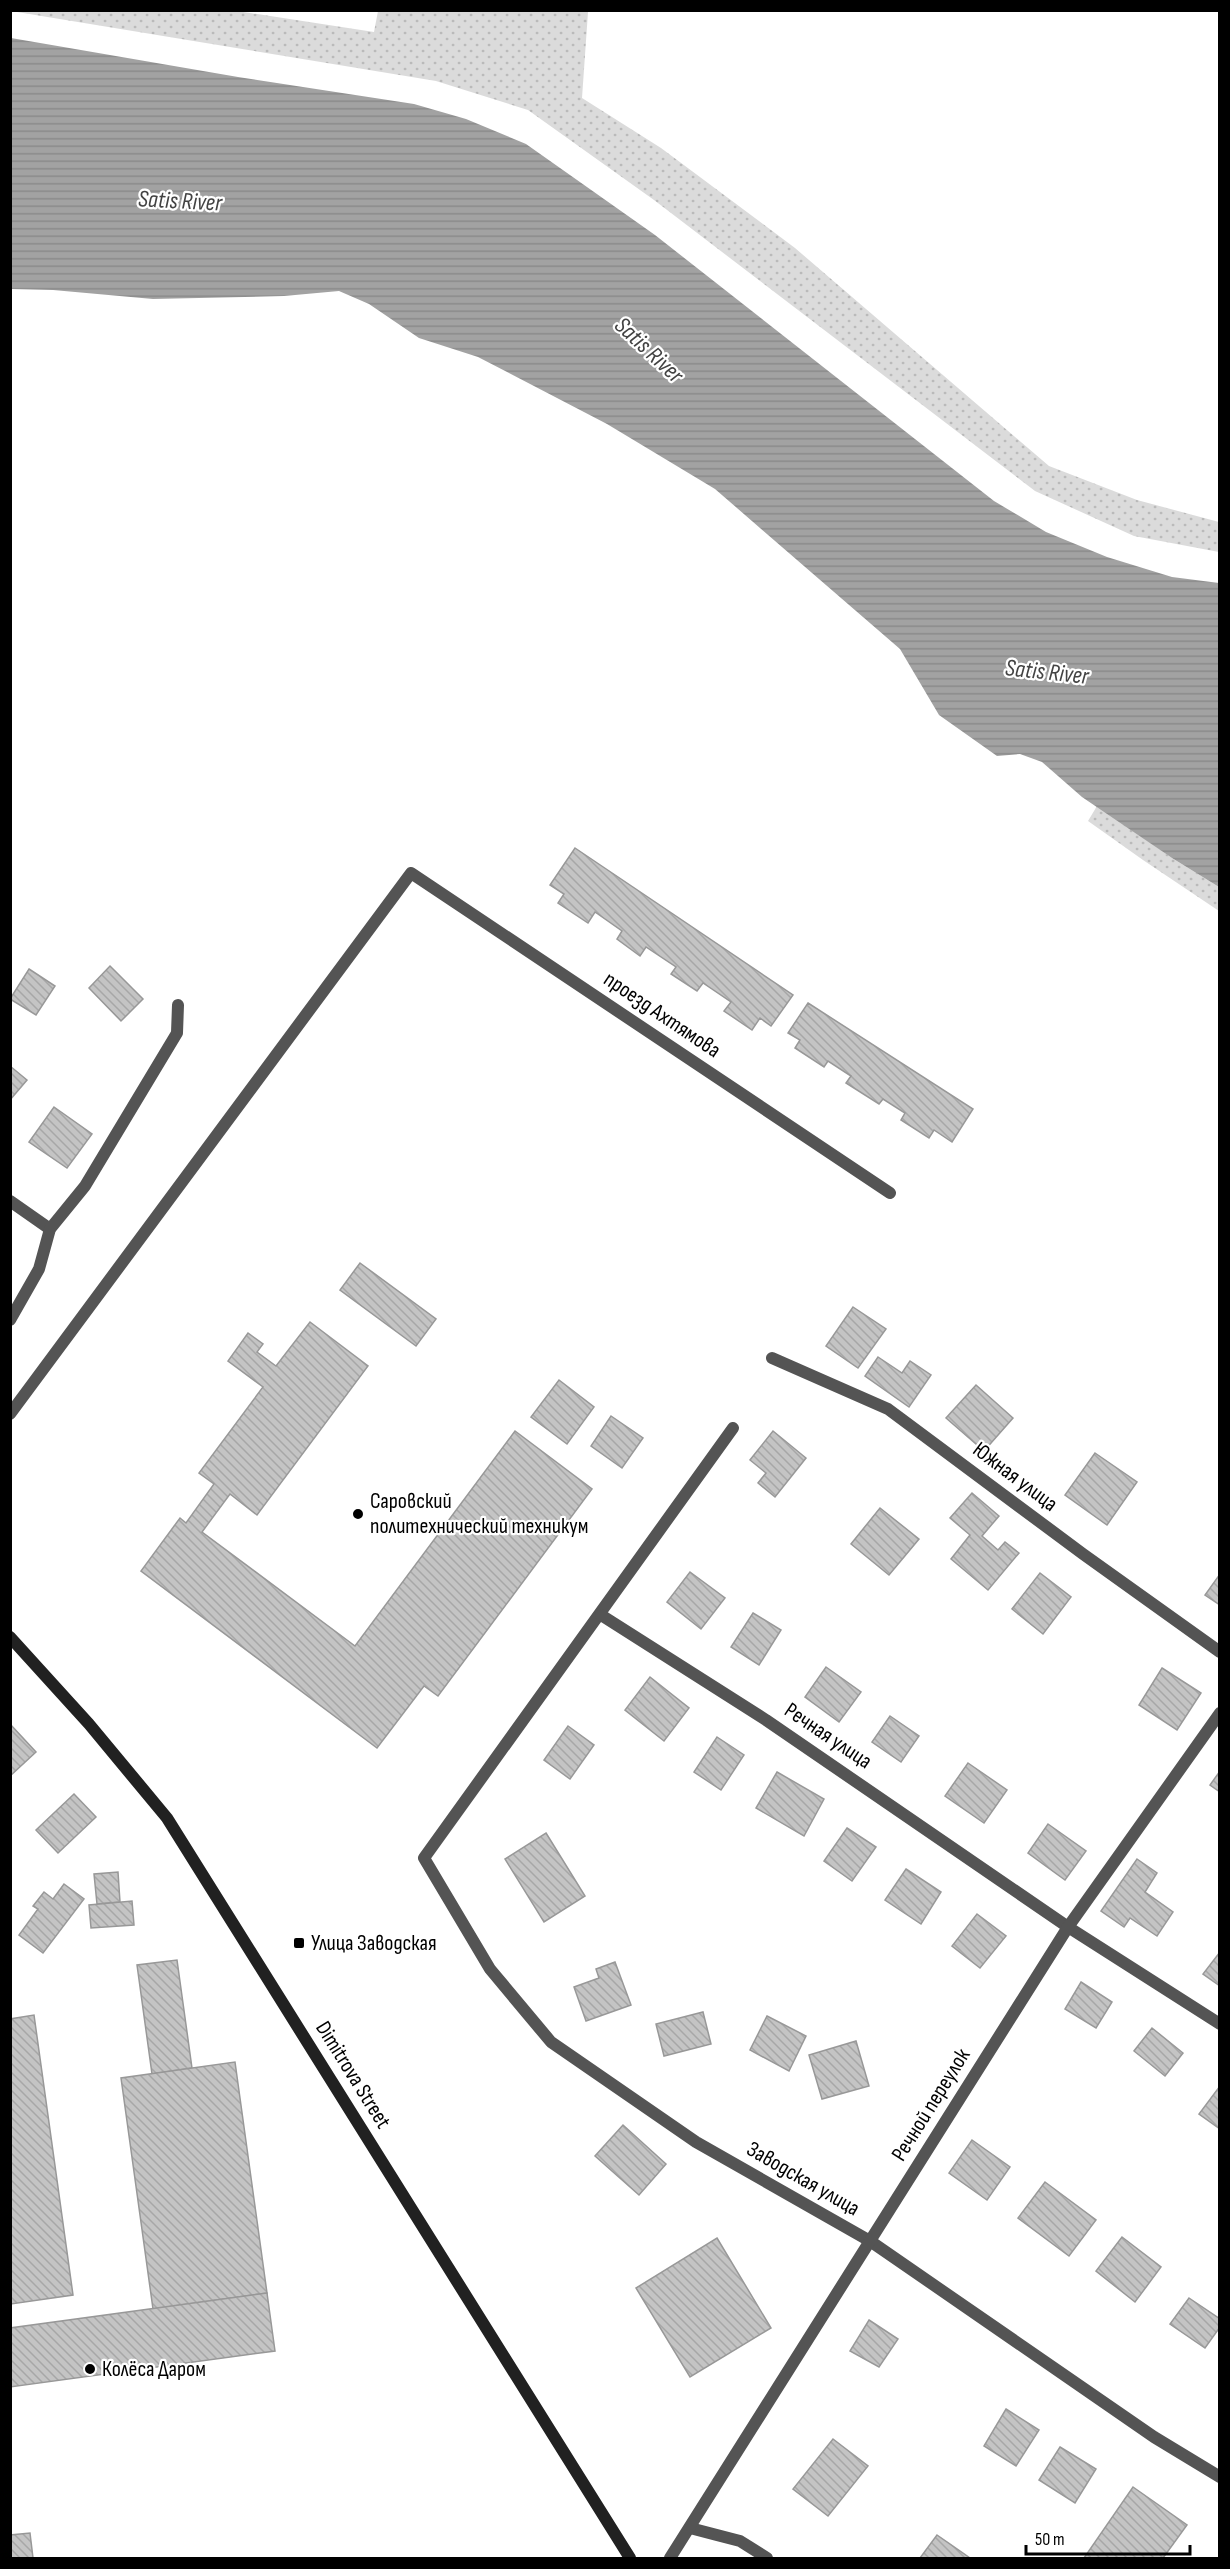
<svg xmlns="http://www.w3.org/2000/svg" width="1230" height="2569" font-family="'Sofia Sans Condensed',sans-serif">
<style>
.grass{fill:url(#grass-dots)}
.water{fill:url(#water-rules)}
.building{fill:url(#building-back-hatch);stroke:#989898;stroke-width:1.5}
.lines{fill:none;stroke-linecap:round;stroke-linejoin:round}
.street{stroke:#545454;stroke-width:12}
.secondary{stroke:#212121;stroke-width:12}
.poi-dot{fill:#000;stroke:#fff;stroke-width:2}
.labels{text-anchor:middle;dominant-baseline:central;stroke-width:4.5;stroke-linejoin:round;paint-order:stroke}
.street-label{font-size:22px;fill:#000;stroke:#fff}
.poi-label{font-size:22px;fill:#000;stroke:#fff;text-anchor:start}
.water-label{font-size:24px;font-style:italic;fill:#434343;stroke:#fff}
</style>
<defs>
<pattern id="grass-dots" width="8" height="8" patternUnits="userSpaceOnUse" patternTransform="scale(1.5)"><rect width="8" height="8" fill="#dbdbdb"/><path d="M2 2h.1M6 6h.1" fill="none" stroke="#bababa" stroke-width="1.8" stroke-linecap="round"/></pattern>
<pattern id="water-rules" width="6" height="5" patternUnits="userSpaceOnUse" patternTransform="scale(1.5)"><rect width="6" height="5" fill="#a2a2a2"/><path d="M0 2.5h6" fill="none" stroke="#8a8a8a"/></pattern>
<pattern id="building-back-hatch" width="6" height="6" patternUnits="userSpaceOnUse" patternTransform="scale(1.5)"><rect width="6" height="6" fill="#c4c4c4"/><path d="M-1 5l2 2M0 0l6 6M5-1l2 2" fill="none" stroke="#a7a7a7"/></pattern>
</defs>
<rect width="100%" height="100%" fill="#fff"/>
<g class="grass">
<path d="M 11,11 L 237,11 L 374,32 L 378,11 L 588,12 L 582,98 L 661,148 L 795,248 L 1049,466 L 1137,500 L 1219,522 L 1219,552 L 1134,536 L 1035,491 L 654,200 L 528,110 L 436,81 Z"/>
<path d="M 1097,806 L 1172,858 L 1219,887 L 1219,911 L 1143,860 L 1088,821 Z"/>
</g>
<path class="water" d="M 11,38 L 238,77 L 414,104 L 466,119 L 526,144 L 655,235 L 994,501 L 1046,532 L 1107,557 L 1172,577 L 1219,583 L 1219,887 L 1172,858 L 1082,797 L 1042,762 L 1020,754 L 997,756 L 939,715 L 900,649 L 715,489 L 607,424 L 478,357 L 419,338 L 369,304 L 339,291 L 284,296 L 153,299 L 53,290 L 11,289 Z"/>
<g class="building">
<path d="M 575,848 L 793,995 L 771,1026 L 760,1018 L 752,1030 L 724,1011 L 731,1002 L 703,983 L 697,991 L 671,974 L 676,967 L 646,947 L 640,956 L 617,939 L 622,931 L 595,912 L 588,923 L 558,903 L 564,894 L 550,885 Z"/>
<path d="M 110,966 L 143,999 L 121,1021 L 89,988 Z"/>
<path d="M 29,969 L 55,986 L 36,1015 L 10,999 Z"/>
<path d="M 808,1003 L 973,1109 L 952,1142 L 934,1130 L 929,1138 L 901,1120 L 905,1113 L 883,1099 L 879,1104 L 846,1083 L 851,1076 L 828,1061 L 824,1067 L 795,1048 L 800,1040 L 788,1033 Z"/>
<path d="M 10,1066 L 27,1080 L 10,1100 Z"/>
<path d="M 54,1107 L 92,1134 L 67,1168 L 29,1142 Z"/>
<path d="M 360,1263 L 436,1319 L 416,1346 L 340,1290 Z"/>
<path d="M 853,1307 L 886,1329 L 858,1368 L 826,1346 Z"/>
<path d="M 310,1322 L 368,1366 L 257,1515 L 230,1494 L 202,1532 L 355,1646 L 515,1431 L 592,1489 L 438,1696 L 424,1686 L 377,1748 L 141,1571 L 180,1518 L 186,1523 L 214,1484 L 199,1473 L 263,1387 L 228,1361 L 248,1333 L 263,1344 L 257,1352 L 276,1366 Z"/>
<path d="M 878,1357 L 902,1373 L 910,1361 L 931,1375 L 909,1407 L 865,1376 Z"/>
<path d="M 559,1380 L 594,1407 L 567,1444 L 531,1417 Z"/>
<path d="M 976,1385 L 1013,1418 L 984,1451 L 946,1418 Z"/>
<path d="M 611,1416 L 643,1438 L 622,1468 L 591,1446 Z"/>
<path d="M 773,1431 L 806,1458 L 775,1497 L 758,1483 L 766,1473 L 750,1460 Z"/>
<path d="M 1095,1453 L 1137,1482 L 1107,1525 L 1065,1495 Z"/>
<path d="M 972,1493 L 999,1516 L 982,1536 L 998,1550 L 1005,1542 L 1019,1553 L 988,1590 L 951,1559 L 970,1535 L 950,1518 Z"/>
<path d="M 880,1508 L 919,1539 L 889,1575 L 851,1544 Z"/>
<path d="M 690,1572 L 725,1598 L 701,1629 L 667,1602 Z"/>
<path d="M 1040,1573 L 1071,1597 L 1043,1634 L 1012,1609 Z"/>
<path d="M 1220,1574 L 1220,1605 L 1205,1595 Z"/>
<path d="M 753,1613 L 781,1630 L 759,1665 L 731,1647 Z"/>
<path d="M 826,1667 L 861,1692 L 839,1722 L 805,1697 Z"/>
<path d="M 1162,1668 L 1201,1693 L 1177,1730 L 1139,1705 Z"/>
<path d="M 650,1677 L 689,1708 L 664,1741 L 625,1710 Z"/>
<path d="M 890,1716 L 919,1736 L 901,1762 L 872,1742 Z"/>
<path d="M 10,1724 L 36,1752 L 10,1776 Z"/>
<path d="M 568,1726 L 594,1745 L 570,1779 L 544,1760 Z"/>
<path d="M 717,1737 L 744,1755 L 721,1790 L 694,1772 Z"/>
<path d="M 968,1763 L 1007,1790 L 984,1823 L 945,1796 Z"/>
<path d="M 1220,1771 L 1220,1792 L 1210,1785 Z"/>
<path d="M 777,1772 L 824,1799 L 804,1836 L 756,1808 Z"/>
<path d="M 74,1794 L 96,1817 L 58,1853 L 36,1830 Z"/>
<path d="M 1048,1824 L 1086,1851 L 1065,1880 L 1028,1853 Z"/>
<path d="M 847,1828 L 876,1847 L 852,1881 L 824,1861 Z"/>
<path d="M 546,1833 L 585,1896 L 544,1922 L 505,1859 Z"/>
<path d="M 1137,1859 L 1157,1873 L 1145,1892 L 1173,1912 L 1157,1936 L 1130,1918 L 1124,1927 L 1101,1911 Z"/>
<path d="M 906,1869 L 941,1892 L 921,1924 L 885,1900 Z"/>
<path d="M 118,1872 L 120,1902 L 97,1904 L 94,1874 Z"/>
<path d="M 64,1884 L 84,1899 L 43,1953 L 19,1935 L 38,1909 L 33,1906 L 44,1892 L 53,1899 Z"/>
<path d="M 132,1901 L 134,1925 L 91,1928 L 89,1905 Z"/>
<path d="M 977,1914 L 1006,1936 L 980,1968 L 952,1946 Z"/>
<path d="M 1220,1952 L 1220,1986 L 1203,1974 Z"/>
<path d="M 177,1960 L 192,2068 L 152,2074 L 137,1965 Z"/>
<path d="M 615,1962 L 631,2005 L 586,2021 L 574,1987 L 599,1978 L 596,1969 Z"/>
<path d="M 1081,1982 L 1112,2002 L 1096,2028 L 1065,2009 Z"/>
<path d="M 703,2012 L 711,2044 L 664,2056 L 656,2024 Z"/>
<path d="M 34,2015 L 73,2295 L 11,2304 L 10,2019 Z"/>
<path d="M 767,2016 L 806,2036 L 789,2071 L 750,2050 Z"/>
<path d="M 1152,2028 L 1183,2053 L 1165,2076 L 1134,2051 Z"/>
<path d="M 856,2041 L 869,2086 L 822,2099 L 809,2055 Z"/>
<path d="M 235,2062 L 267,2293 L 153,2309 L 121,2078 Z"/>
<path d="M 1220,2086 L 1220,2129 L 1199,2114 Z"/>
<path d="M 623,2125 L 666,2164 L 639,2195 L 595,2156 Z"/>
<path d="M 972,2140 L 1010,2167 L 987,2200 L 949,2173 Z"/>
<path d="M 1045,2182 L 1096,2220 L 1069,2256 L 1018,2218 Z"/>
<path d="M 1122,2237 L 1161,2267 L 1135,2302 L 1096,2271 Z"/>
<path d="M 717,2238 L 771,2328 L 690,2377 L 636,2288 Z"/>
<path d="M 267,2293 L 275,2351 L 10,2387 L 10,2328 Z"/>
<path d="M 1189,2298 L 1220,2319 L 1220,2327 L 1205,2348 L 1170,2324 Z"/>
<path d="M 869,2320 L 898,2339 L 879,2367 L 850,2351 Z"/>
<path d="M 1006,2409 L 1039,2430 L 1016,2466 L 984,2446 Z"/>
<path d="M 833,2439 L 868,2466 L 828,2516 L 793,2489 Z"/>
<path d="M 1060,2447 L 1096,2469 L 1075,2503 L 1039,2480 Z"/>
<path d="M 1133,2487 L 1187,2525 L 1163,2558 L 1084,2558 Z"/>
<path d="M 30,2533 L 33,2558 L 10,2558 L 10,2535 Z"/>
<path d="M 937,2535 L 970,2558 L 920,2558 Z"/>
</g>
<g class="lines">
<g class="street">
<path d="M 10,1201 L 50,1229"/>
<path d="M 10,1320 L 39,1269 L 50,1229 L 85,1186 L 177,1033 L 178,1005"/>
<path d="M 772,1358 L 888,1409 L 1083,1554 L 1220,1652"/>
<path d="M 10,1414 L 411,873 L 890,1193"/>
<path d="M 733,1428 L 424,1858 L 490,1969 L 551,2042 L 696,2142 L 870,2241 L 1154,2437 L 1220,2477"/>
<path d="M 601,1615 L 766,1720 L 1068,1927 L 1220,2024"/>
<path d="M 690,2528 L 740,2541 L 767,2558"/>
<path d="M 670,2558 L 1068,1927 L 1220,1713"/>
</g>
<path class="secondary" d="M 10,1637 L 89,1724 L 167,1818 L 630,2558"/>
</g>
<g class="poi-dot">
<circle cx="358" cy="1514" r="6"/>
<rect x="293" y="1937" width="12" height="12" rx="3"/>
<circle cx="90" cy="2369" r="6"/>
</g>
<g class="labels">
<g class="street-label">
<text transform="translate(662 1015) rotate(34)">проезд Ахтямова</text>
<text transform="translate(1015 1477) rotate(37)">Южная улица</text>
<text transform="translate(828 1736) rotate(34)">Речная улица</text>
<text transform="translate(353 2075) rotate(58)">Dimitrova Street</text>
<text transform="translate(931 2105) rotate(-58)">Речной переулок</text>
<text transform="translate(803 2179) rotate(30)">Заводская улица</text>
</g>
<g class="poi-label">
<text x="370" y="1501">Саровский<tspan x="370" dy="25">политехнический техникум</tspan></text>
<text x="311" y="1943">Улица Заводская</text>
<text x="102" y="2369">Колёса Даром</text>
</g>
<g class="water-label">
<text transform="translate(180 201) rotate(3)">Satis River</text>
<text transform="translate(649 350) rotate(43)">Satis River</text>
<text transform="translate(1047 672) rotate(6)">Satis River</text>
</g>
</g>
<rect width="1230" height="2569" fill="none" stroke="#000000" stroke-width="24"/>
<path d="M1026 2545v9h164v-9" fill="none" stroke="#000000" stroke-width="3"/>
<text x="1035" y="2545" font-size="18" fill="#000000" stroke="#ffffff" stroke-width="4.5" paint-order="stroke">50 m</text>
</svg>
